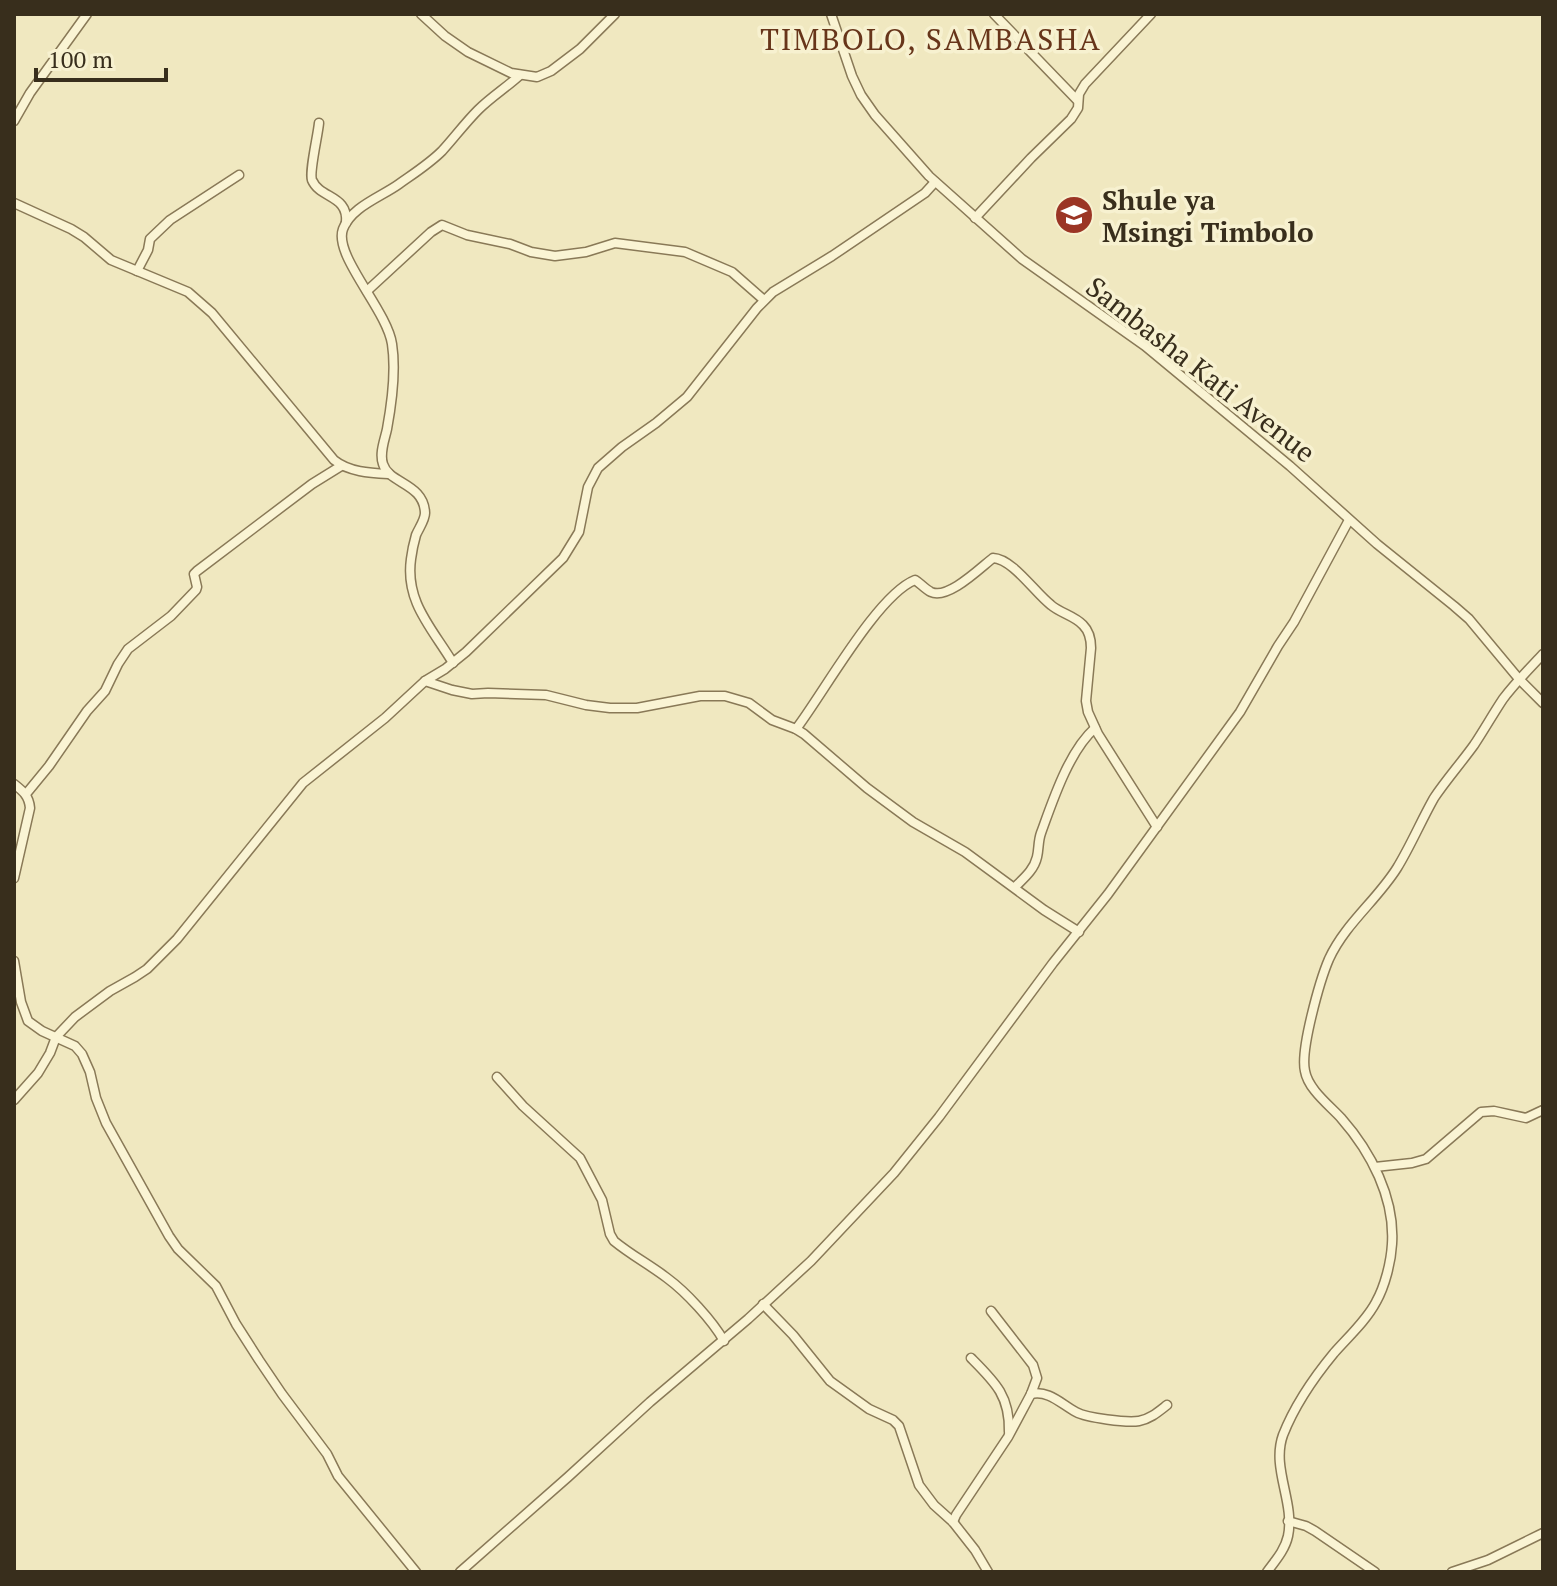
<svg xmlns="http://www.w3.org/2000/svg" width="1557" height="1586" font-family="'PT Serif',serif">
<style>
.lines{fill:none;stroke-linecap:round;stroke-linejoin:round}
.minor-casing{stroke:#897957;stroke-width:11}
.minor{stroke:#faf4d4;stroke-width:8}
.labels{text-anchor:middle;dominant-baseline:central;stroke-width:7;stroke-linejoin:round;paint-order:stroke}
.poi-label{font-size:28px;font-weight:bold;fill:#382e1c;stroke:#f7f1d0;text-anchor:start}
.street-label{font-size:28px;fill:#382e1c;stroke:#f7f1d0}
.neighbourhood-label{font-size:30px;letter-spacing:2px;fill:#67351a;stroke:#f7f1d0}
</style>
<rect width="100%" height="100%" fill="#f0e8c0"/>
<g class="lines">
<defs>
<g id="minor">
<path d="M 421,14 L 445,36 L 468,52 L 511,73 L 537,77 L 551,71 L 580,49 L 615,14"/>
<path d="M 831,14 L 852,76 L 861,95 L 875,115 L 929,176 L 1022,259 L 1145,346 L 1290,466 L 1377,544 L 1454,606 L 1469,619 L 1519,679 L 1543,703"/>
<path d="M 994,14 L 1077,100"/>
<path d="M 14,121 L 30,93 L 87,14"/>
<path d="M 319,123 C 318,135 309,172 312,180 C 320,199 349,195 346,223"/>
<path d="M 14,203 L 71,229 L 84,237 L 111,260 L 188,292 L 212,313 L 334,460 C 349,472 370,473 389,474"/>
<path d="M 975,218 L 1031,158 L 1071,119 L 1078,108 L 1079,94 L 1085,84 L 1151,14"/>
<path d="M 137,271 L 148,250 L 150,239 L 170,220 L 239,175"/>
<path d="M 367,291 L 431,232 L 442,225 L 467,235 L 510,244 L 531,252 L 555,256 L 586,252 L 615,243 L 685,252 L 732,272 L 764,300"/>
<path d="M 453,663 C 432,628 405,602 411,559 C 412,551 414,542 416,535 C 419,528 425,520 425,513 C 424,483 389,484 383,464 C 379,453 385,439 387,429 C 392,402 396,370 392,344 C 387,310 333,255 343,229 C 351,207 381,197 399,184 C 413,174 429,164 442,151 C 454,138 465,123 478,110 C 491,97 507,87 520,75"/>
<path d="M 425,681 L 452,690 L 472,694 L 488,693 L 546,695 L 586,705 L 610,708 L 637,708 L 700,696 L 725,696 L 749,703 L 772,720 L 796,729 L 804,734 L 867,788 L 913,822 L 965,852 L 1044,910 L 1079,932"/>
<path d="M 796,729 C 823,694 877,595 915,580 C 920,583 925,589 931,592 C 948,600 980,568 993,558 C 1013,559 1035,593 1051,605 C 1060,613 1075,616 1083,625 C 1089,631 1091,640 1091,648 L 1086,701 L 1088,712 L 1098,734 L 1157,827"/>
<path d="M 14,784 C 23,791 29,796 30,808 L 14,878"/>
<path d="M 26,794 L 49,766 L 87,711 L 105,691 L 118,664 L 128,649 L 171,616 L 196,590 L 197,587 L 194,574 L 197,571 L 312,484 L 341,466"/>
<path d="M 1015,887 C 1024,878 1034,870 1037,857 C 1039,849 1038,841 1041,833 C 1053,800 1069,751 1095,728"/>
<path d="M 14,961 L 21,1002 L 28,1021 L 42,1031 L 75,1046 L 82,1054 L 90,1072 L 96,1098 L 106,1123 L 169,1236 L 178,1249 L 216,1286 L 236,1324 L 259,1360 L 282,1394 L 327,1454 L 338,1476 L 416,1572"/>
<path d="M 497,1077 L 523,1106 L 580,1158 L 602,1200 L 610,1234 L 614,1241 C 631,1255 650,1265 667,1278 C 686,1292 712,1320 724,1341"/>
<path d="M 14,1100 L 38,1073 L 50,1053 L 56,1037 L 75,1017 L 110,991 L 135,977 L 147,969 L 177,939 L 303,783 L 385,718 L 425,681 L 445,669 L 466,652 L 563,558 L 579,532 L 588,487 L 598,468 L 622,447 L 656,423 L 687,397 L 757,308 L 773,292 L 832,256 L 925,193 L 935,182"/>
<path d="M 1375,1167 L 1412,1163 L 1426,1159 L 1481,1112 L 1494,1111 L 1526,1118 L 1543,1110"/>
<path d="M 763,1304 L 793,1335 L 830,1381 L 869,1409 L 893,1420 L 899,1426 L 919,1485 L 934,1505 L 953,1522 L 975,1550 L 988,1572"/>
<path d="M 971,1358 C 995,1382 1010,1396 1009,1432"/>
<path d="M 1031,1394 C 1049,1390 1061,1404 1076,1412 C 1087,1418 1127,1423 1139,1421 C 1150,1419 1158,1412 1167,1405"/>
<path d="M 1288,1521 L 1306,1526 L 1315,1531 L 1375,1572"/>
<path d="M 953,1522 L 956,1515 L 1008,1437 L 1031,1394 L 1037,1378 L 1033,1365 L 991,1311"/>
<path d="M 460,1572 L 568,1477 L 650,1402 L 748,1319 L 811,1261 L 894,1173 L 939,1117 L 1053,963 L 1108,894 L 1240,712 L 1278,646 L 1294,622 L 1349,520"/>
<path d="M 1267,1572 C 1275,1561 1285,1550 1288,1536 C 1295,1502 1271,1468 1283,1435 C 1294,1407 1315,1376 1334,1353 C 1348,1337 1366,1321 1376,1302 C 1385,1286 1391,1262 1392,1244 C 1395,1198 1371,1152 1341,1118 C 1329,1105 1308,1089 1305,1071 C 1300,1050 1320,980 1329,959 C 1345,924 1377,900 1397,868 C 1411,845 1421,821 1434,798 C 1446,780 1461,763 1474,745 C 1484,730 1493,714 1503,699 C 1515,683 1529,669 1543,654"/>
<path d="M 1452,1572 L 1488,1560 L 1543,1533"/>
</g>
</defs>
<use href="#minor" class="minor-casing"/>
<use href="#minor" class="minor"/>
</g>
<defs>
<symbol id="school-disc" viewBox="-11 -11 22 22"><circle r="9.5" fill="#9b3525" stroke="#f7f1d0"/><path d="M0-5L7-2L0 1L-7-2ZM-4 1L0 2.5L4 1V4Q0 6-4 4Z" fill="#fff"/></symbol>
</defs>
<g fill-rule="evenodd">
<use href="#school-disc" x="1052" y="193" width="44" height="44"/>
</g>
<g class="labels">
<g class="poi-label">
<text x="1102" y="199">Shule ya<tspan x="1102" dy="32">Msingi Timbolo</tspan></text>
</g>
<g class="street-label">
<text transform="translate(1201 369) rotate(38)">Sambasha Kati Avenue</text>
</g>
<g class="neighbourhood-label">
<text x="931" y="39">TIMBOLO, SAMBASHA</text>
</g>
</g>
<rect width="1557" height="1586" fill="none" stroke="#382e1c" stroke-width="32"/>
<path d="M36 68v12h130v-12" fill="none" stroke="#382e1c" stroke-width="4"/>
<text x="48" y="68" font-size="24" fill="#382e1c" stroke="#f7f1d0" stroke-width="6" paint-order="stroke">100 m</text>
</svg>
